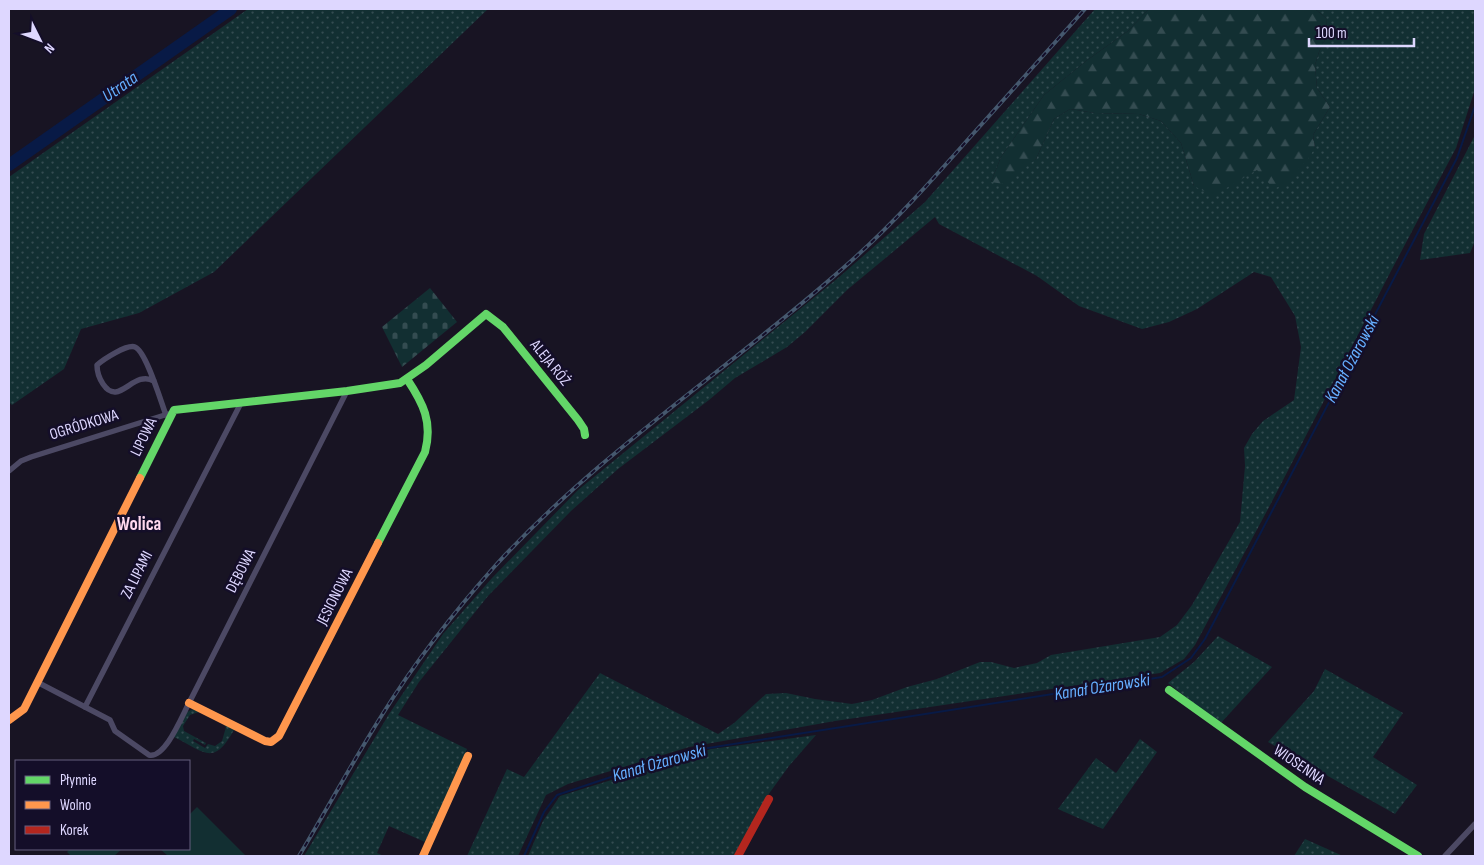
<svg xmlns="http://www.w3.org/2000/svg" width="1484" height="865" font-family="'Sofia Sans Condensed',sans-serif">
<style>
.grass{fill:url(#grass-dots)}
.forest{fill:url(#forest-firs)}
.cemetery{fill:url(#cemetery-stones)}
.garden{fill:#122f32}
.lines{fill:none;stroke-linecap:round;stroke-linejoin:round}
.stream{stroke:#081a46;stroke-width:2}
.river{stroke:#081a46;stroke-width:12}
.street{stroke:#4c4964;stroke-width:5.5}
.fast{stroke:#63d668;stroke-width:8}
.slow{stroke:#ff974d;stroke-width:8}
.jam{stroke:#b3261e;stroke-width:8}
.rail-casing{stroke:#45586e;stroke-width:4}
.rail{stroke:#140e29;stroke-width:2;stroke-dasharray:5.5;stroke-linecap:butt}
.labels{text-anchor:middle;dominant-baseline:central;stroke-width:5;stroke-linejoin:round;paint-order:stroke}
.street-label{font-size:16px;fill:#ded7ff;stroke:#140e29}
.water-label{font-size:18px;font-style:italic;fill:#65aeff;stroke:#140e29}
.quarter-label{font-size:19px;font-weight:bold;fill:#ffd9ef;stroke:#140e29}
</style>
<defs>
<pattern id="grass-dots" width="8" height="8" patternUnits="userSpaceOnUse" patternTransform="scale(1.25)"><rect width="8" height="8" fill="#122f32"/><path d="M2 2h.1M6 6h.1" fill="none" stroke="#344c51" stroke-width="1.8" stroke-linecap="round"/></pattern>
<pattern id="forest-firs" width="22" height="20" patternUnits="userSpaceOnUse" patternTransform="scale(1.25)"><rect width="22" height="20" fill="#122f32"/><path d="M5 1l3.5 6h-7zM16 11l3.5 6h-7z" fill="#344c51"/></pattern>
<pattern id="cemetery-stones" width="16" height="16" patternUnits="userSpaceOnUse" patternTransform="scale(1.25)"><rect width="16" height="16" fill="#122f32"/><path d="M2 7V4a2 2 0 0 1 4 0v3zM10 15v-3a2 2 0 0 1 4 0v3z" fill="#344c51"/></pattern>
</defs>
<rect width="100%" height="100%" fill="#181423"/>
<g class="grass">
<path d="M 248,9 L 488,9 L 214,272 L 139,313 L 81,329 L 64,369 L 12,405 L 9,402 L 9,177 Z"/>
<path d="M 1095,9 L 1149,9 L 1128,31 L 1086,61 L 1044,95 L 1001,157 L 991,182 L 1036,159 L 1054,119 L 1070,109 L 1095,113 L 1139,114 L 1161,121 L 1181,143 L 1194,186 L 1257,170 L 1315,148 L 1313,135 L 1330,107 L 1317,88 L 1315,65 L 1319,52 L 1327,36 L 1326,18 L 1315,9 L 1475,9 L 1475,89 L 1456,148 L 1391,271 L 1268,509 L 1195,645 L 1184,659 L 1160,673 L 835,721 L 689,747 L 568,784 L 546,795 L 518,856 L 467,856 L 507,769 L 524,777 L 600,673 L 718,734 L 734,723 L 766,694 L 786,693 L 815,699 L 852,704 L 872,700 L 907,687 L 937,679 L 980,662 L 991,662 L 1014,668 L 1037,663 L 1051,655 L 1160,637 L 1177,625 L 1192,605 L 1240,522 L 1245,466 L 1244,448 L 1252,434 L 1263,421 L 1294,400 L 1301,347 L 1295,316 L 1271,277 L 1254,272 L 1197,309 L 1169,322 L 1142,329 L 1079,306 L 1037,276 L 939,224 L 935,217 L 847,290 L 805,332 L 787,347 L 735,378 L 709,400 L 618,469 L 571,511 L 488,596 L 419,682 L 398,715 L 467,749 L 425,842 L 389,826 L 377,853 L 384,856 L 304,856 L 389,714 L 443,634 L 492,578 L 578,490 L 838,278 L 925,202 Z"/>
<path d="M 1475,135 L 1475,241 L 1470,253 L 1420,260 L 1424,234 Z"/>
<path d="M 1218,636 L 1272,667 L 1220,724 L 1168,683 L 1194,662 Z"/>
<path d="M 1325,669 L 1403,713 L 1373,757 L 1417,785 L 1395,814 L 1268,742 L 1314,691 Z"/>
<path d="M 193,709 L 221,723 L 199,712 L 190,715 L 183,726 L 184,731 L 206,743 L 205,745 L 194,739 L 193,741 L 205,748 L 208,744 L 215,746 L 222,741 L 226,727 L 223,724 L 235,728 C 214,767 206,753 174,737 L 187,712 Z"/>
<path d="M 816,735 L 789,766 L 768,795 L 734,856 L 528,856 L 543,821 L 560,796 L 711,749 Z"/>
<path d="M 1140,739 L 1157,752 L 1103,829 L 1058,809 L 1096,758 L 1116,773 Z"/>
<path d="M 1305,839 L 1343,856 L 1294,856 Z"/>
</g>
<path class="forest" d="M 1149,9 L 1315,9 L 1326,18 L 1327,36 L 1319,52 L 1315,65 L 1317,88 L 1330,107 L 1313,135 L 1315,148 L 1308,159 L 1284,184 L 1274,189 L 1257,170 L 1213,196 L 1194,186 L 1181,143 L 1161,121 L 1139,114 L 1095,113 L 1070,109 L 1054,119 L 1036,159 L 1004,184 L 991,182 L 1001,157 L 1044,95 L 1086,61 L 1128,31 Z"/>
<path class="cemetery" d="M 430,288 L 457,322 L 402,367 L 382,327 Z"/>
<g class="garden">
<path d="M 197,807 L 246,856 L 168,856 L 160,849 L 189,849 L 189,815 Z"/>
<path d="M 70,849 L 122,849 L 114,856 L 71,856 L 67,852 Z"/>
</g>
<g class="lines">
<path class="stream" d="M 524,856 L 544,812 L 557,795 L 689,751 L 1162,677 L 1191,658 L 1205,639 L 1457,158 L 1475,106"/>
<path class="river" d="M 9,165 L 231,9"/>
<g class="street">
<path d="M 154,381 C 133,369 119,408 103,384 C 99,378 97,372 97,365 C 104,359 127,344 135,347 C 146,351 161,402 166,415"/>
<path d="M 9,471 L 21,461 L 31,457 L 168,414"/>
<path d="M 37,682 L 110,720 L 115,731 L 149,755 C 165,759 182,716 189,703 L 347,391"/>
<path d="M 85,707 L 241,403"/>
<path d="M 1445,856 L 1475,824"/>
</g>
<g class="fast">
<path d="M 140,478 L 174,410 L 347,391 L 400,383 L 426,365 L 486,314 L 503,327 L 578,420 L 584,429 L 585,435"/>
<path d="M 378,543 L 425,452 C 433,422 423,403 407,379"/>
<path d="M 1169,690 L 1305,787 L 1418,856"/>
</g>
<g class="slow">
<path d="M 189,703 L 265,741 L 271,742 L 279,736 L 378,543"/>
<path d="M 9,720 L 24,709 L 140,478"/>
<path d="M 423,856 L 468,756"/>
</g>
<path class="jam" d="M 738,856 L 769,799"/>
<defs>
<path id="rail" d="M 299,856 C 327,809 353,761 382,715 C 415,662 454,612 495,566 C 601,450 734,366 850,262 C 894,223 933,179 972,135 C 1010,93 1047,51 1085,9"/>
</defs>
<use href="#rail" class="rail-casing"/>
<use href="#rail" class="rail"/>
</g>
<g class="labels">
<g class="street-label">
<text transform="translate(550 363) rotate(51)">ALEJA RÓŻ</text>
<text transform="translate(84 425) rotate(-17)">OGRÓDKOWA</text>
<text transform="translate(144 437) rotate(-64)">LIPOWA</text>
<text transform="translate(241 571) rotate(-63)">DĘBOWA</text>
<text transform="translate(137 575) rotate(-63)">ZA LIPAMI</text>
<text transform="translate(335 597) rotate(-63)">JESIONOWA</text>
<text transform="translate(1299 765) rotate(34)">WIOSENNA</text>
</g>
<g class="water-label">
<text transform="translate(120 87) rotate(-35)">Utrata</text>
<text transform="translate(1352 359) rotate(-62)">Kanał Ożarowski</text>
<text transform="translate(1102 687) rotate(-9)">Kanał Ożarowski</text>
<text transform="translate(659 763) rotate(-16)">Kanał Ożarowski</text>
</g>
<g class="quarter-label">
<text x="139" y="524">Wolica</text>
</g>
</g>
<rect width="1484" height="865" fill="none" stroke="#ded7ff" stroke-width="20"/>
<rect x="15" y="760" width="175" height="90" fill="#140e29" stroke="#655e7f"/>
<rect x="25" y="776" width="25" height="8" fill="#63d668" stroke="#655e7f"/>
<text x="60" y="785" font-size="15" fill="#ded7ff">Płynnie</text>
<rect x="25" y="801" width="25" height="8" fill="#ff974d" stroke="#655e7f"/>
<text x="60" y="810" font-size="15" fill="#ded7ff">Wolno</text>
<rect x="25" y="826" width="25" height="8" fill="#b3261e" stroke="#655e7f"/>
<text x="60" y="835" font-size="15" fill="#ded7ff">Korek</text>
<g transform="translate(40 40) rotate(132)" stroke="#140e29" stroke-width="4" paint-order="stroke">
<path d="M0-4L9 19L0 12L-9 19Z" fill="#ded7ff"/>
<text y="-8" font-size="14" font-weight="bold" text-anchor="middle" fill="#ded7ff">N</text>
</g>
<path d="M1309 38v8h105v-8" fill="none" stroke="#ded7ff" stroke-width="2.5"/>
<text x="1316" y="38" font-size="15" fill="#ded7ff" stroke="#140e29" stroke-width="4" paint-order="stroke">100 m</text>
</svg>
